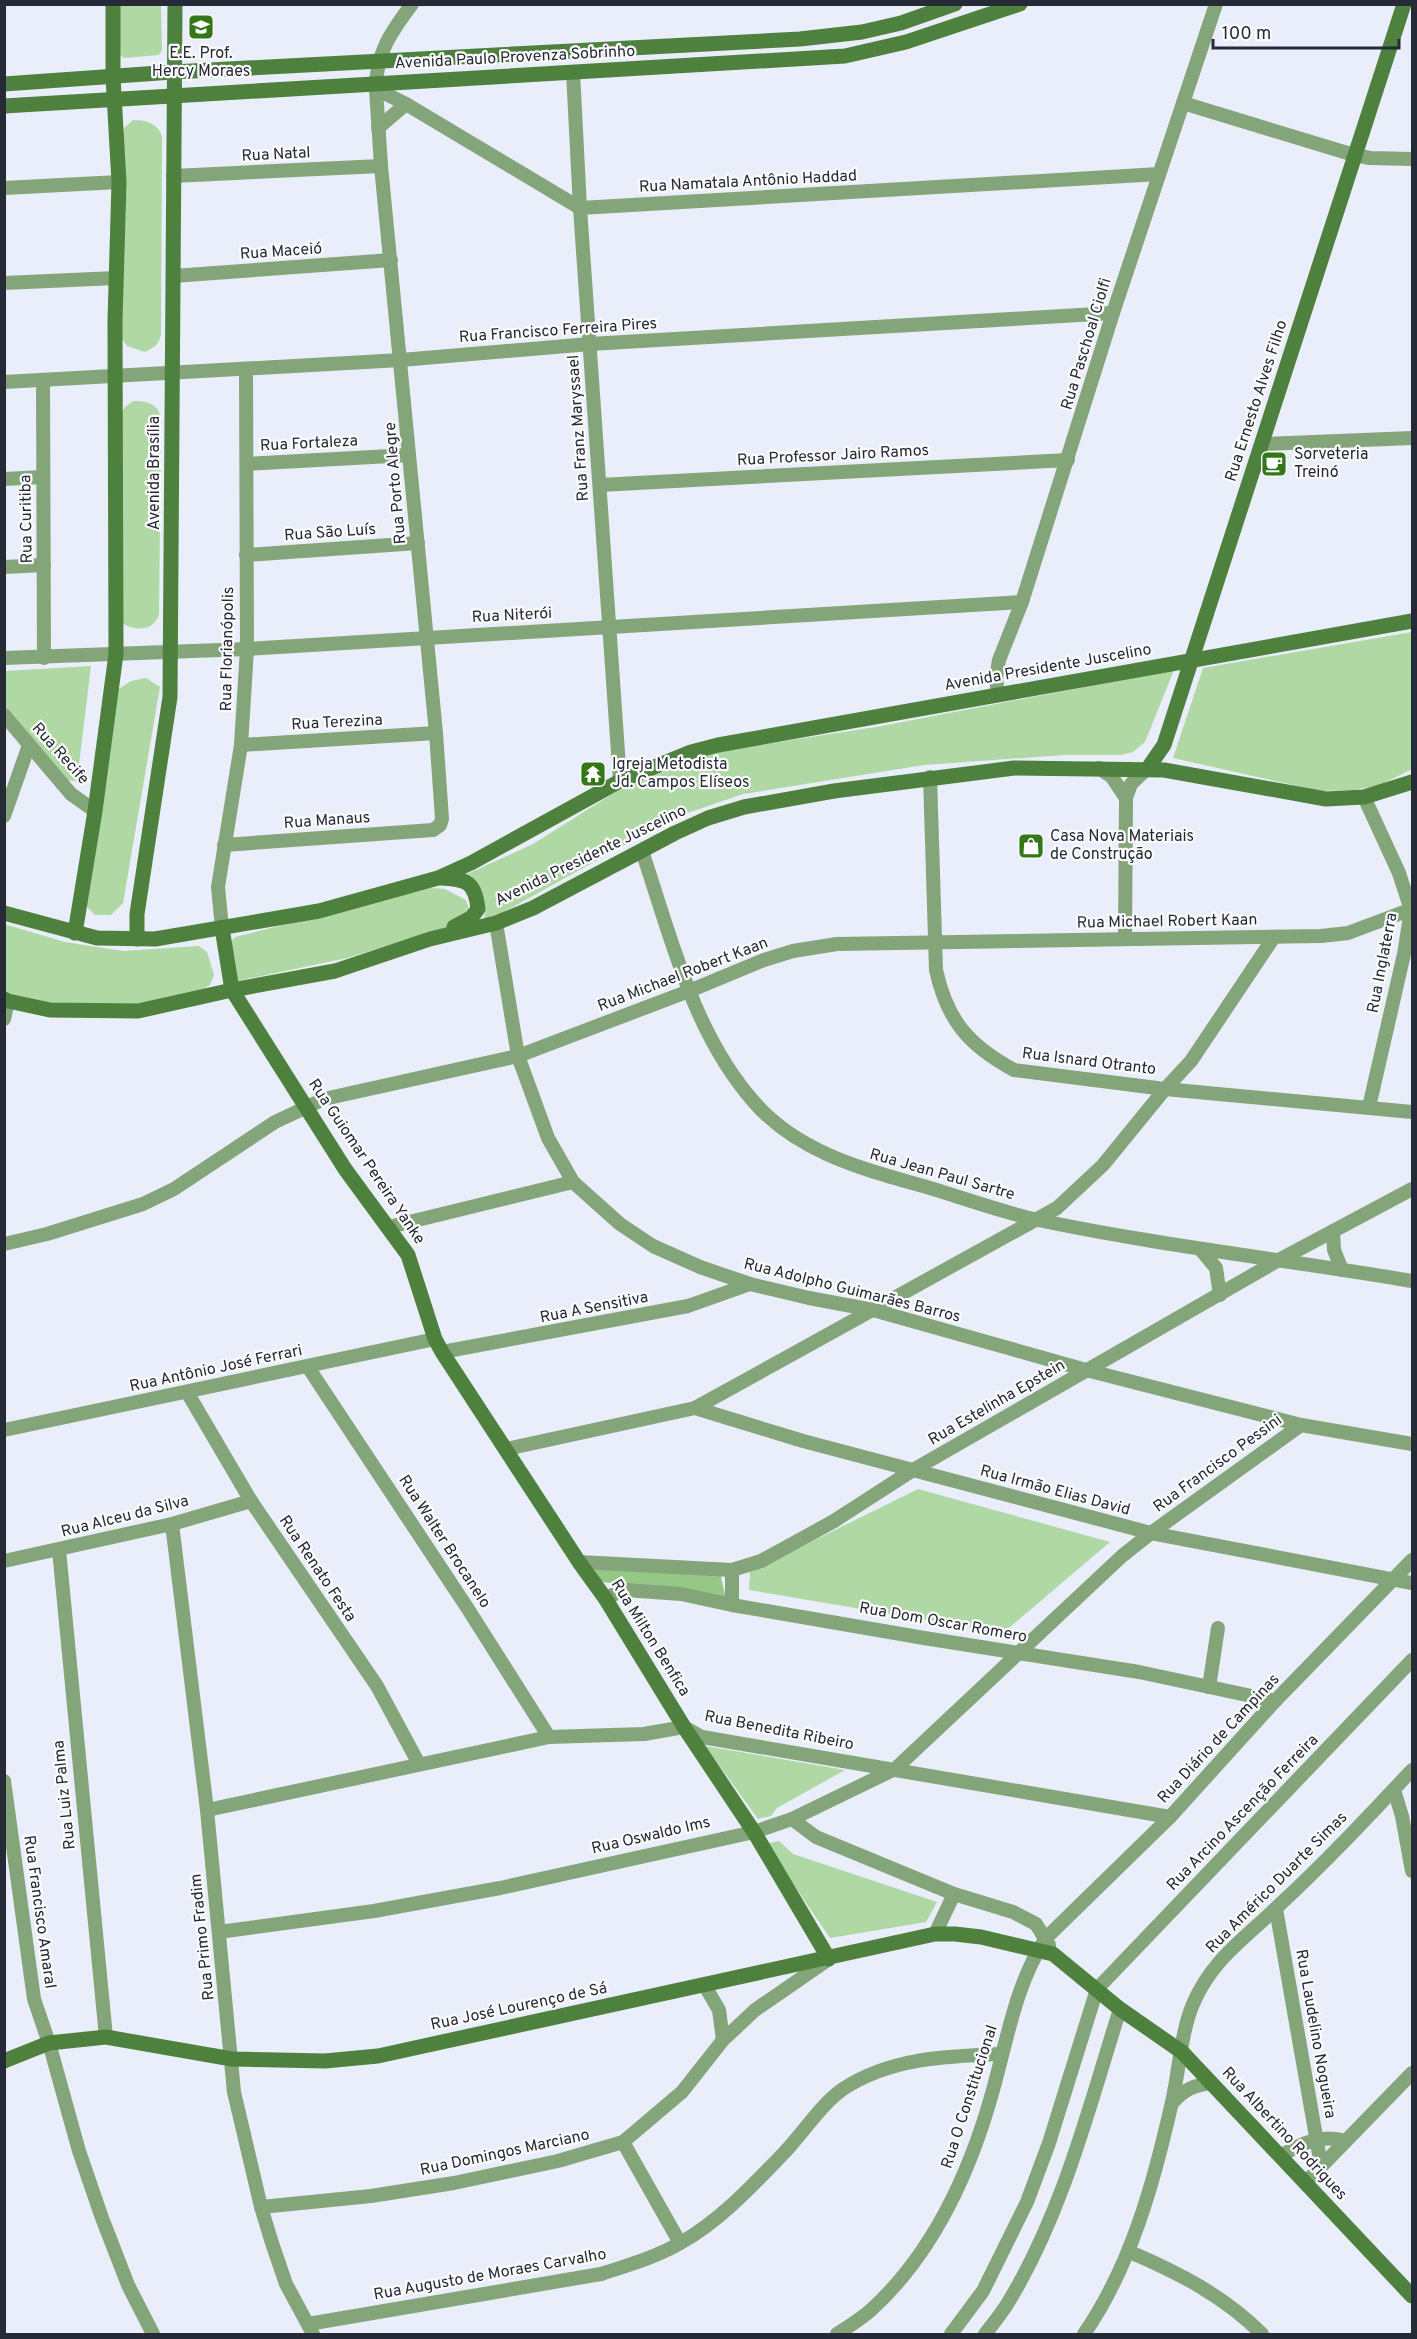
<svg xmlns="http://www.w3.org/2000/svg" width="1417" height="2339" font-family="Overpass,sans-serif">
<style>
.green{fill:#b0d8a4}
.forest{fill:#95c786}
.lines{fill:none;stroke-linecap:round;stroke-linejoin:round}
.street{stroke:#83a579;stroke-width:14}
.secondary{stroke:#4e813e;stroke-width:15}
.labels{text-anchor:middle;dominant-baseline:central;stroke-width:4.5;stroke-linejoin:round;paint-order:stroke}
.poi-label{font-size:16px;fill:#262a36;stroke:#fbfbfb;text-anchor:start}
.street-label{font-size:16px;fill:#262a36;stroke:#fbfbfb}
</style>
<rect width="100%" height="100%" fill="#e9eefa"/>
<g class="green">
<path d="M 114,5 L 161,5 L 162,50 L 159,55 L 124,58 L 117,53 Z"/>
<path d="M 133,120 C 146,120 157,123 162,136 L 161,334 C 159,344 155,347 145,352 L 127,346 L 122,339 L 121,137 L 125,127 Z"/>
<path d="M 133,401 C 146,401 157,403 161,417 L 159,615 C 152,633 133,631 119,621 L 120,416 L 125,407 Z"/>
<path d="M 1412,632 L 1412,769 L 1380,785 L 1354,790 L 1320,791 L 1173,758 L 1203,668 Z"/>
<path d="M 91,666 L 77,781 L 60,780 L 5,708 L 5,671 Z"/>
<path d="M 1174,670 L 1145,742 L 1133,752 L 1121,755 L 1065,755 L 924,765 L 743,794 L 673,818 L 502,913 L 484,919 C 488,900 481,887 465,875 L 533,844 L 617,791 L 712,752 L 876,727 Z"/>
<path d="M 146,678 L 160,687 L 123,903 L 111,915 L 95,915 L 85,905 L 117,690 L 131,681 Z"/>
<path d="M 431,888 L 445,889 L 466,900 L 469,909 L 461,923 L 347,958 L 237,981 L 227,946 L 235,937 Z"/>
<path d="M 4,924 L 65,942 L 123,951 L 199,946 L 207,952 L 214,975 L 210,985 L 200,991 L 138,1006 L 50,1007 L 5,994 Z"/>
<path d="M 918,1489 L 1110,1542 L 1003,1633 L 749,1590 L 750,1572 Z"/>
<path d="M 705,1746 L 845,1770 L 777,1808 L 771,1816 L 758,1819 Z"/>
<path d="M 779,1841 L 793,1854 L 937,1902 L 926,1922 L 830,1938 L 766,1844 Z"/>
</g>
<path class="forest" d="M 594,1566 L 720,1573 L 726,1599 L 596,1581 Z"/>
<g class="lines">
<g class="street">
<path d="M 412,4 C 391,32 376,53 376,89 L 406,104 L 580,208 L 1159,174"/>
<path d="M 573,72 L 580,208 L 620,781"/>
<path d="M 1183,103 L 1354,155 L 1370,158 L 1412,159"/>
<path d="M 378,128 L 406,104"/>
<path d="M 173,176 L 381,166"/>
<path d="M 4,188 L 119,182"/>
<path d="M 173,276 L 391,260"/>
<path d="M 4,283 L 116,278"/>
<path d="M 43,380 L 44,658"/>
<path d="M 4,382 L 401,360 L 590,344 L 1113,313"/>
<path d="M 1262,444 L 1412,438"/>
<path d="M 247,464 L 409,455"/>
<path d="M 4,479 L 43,477"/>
<path d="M 600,485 L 1068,460"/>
<path d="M 246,555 L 418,543"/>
<path d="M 4,567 L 44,565"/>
<path d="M 4,658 L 247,649 L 1022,602"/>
<path d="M 998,695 L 996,678 L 999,660 L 1022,602 L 1113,313 L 1216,4"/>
<path d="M 4,715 L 71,794 L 95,811"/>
<path d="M 241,745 L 436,733"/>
<path d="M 1099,768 L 1112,777 L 1126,798"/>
<path d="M 930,777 L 936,970 C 947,1020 968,1045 1014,1070 L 1165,1089 L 1412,1112"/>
<path d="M 1364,797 L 1399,873 L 1411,910 L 1404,954 L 1369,1107"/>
<path d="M 4,816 L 29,745"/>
<path d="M 224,845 L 433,830 L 440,825 L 442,819 L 436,733 L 381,166 L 376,89"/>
<path d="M 642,851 C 671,937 693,1033 754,1102 C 799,1154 867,1170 930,1188 C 966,1199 1002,1212 1038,1220 C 1162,1246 1288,1260 1412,1281"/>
<path d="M 496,923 L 518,1056 L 548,1138 L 573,1182 L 620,1224 L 653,1246 L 700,1267 L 750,1284 L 809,1298 L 873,1310 L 1086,1370 L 1301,1425 L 1412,1444"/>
<path d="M 222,928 L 218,887 L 241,745 L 247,649 L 246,369"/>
<path d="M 1125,938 L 1126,798 L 1131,784 L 1148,768"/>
<path d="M 4,1019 L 8,1001"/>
<path d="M 389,1227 L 573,1182"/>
<path d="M 1333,1231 L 1334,1250 L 1342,1270"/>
<path d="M 4,1244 L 47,1234 L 143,1204 L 174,1189 L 275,1122 L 324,1099 L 518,1056 L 689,991 L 764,960 L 793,951 L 837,944 L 1321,936 L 1348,933 L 1412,909"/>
<path d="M 1201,1250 L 1216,1268 L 1220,1295"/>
<path d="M 442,1352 L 688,1306 L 750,1284"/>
<path d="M 308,1367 L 468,1609 L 549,1737"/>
<path d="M 187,1392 L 251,1501 L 377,1686 L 419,1764"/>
<path d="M 695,1408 L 803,1441 L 1151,1533 L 1412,1583"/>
<path d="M 4,1430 L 435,1339"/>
<path d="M 506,1449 L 695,1408 L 1057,1208 L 1103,1165 L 1165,1089 L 1191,1061 L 1274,937"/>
<path d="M 172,1524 L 207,1810 L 234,2092 L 261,2207 L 272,2243 L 286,2284 L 313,2334"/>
<path d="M 59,1550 L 106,2037"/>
<path d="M 4,1561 L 172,1524 L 251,1501"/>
<path d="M 579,1562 L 732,1570 L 761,1561 L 834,1521 L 913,1470 L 1277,1261 L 1412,1189"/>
<path d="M 732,1570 L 732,1605"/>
<path d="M 605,1598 L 625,1590 L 681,1594 L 732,1605 L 924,1638 L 1139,1672 L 1275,1701"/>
<path d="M 1209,1687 L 1218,1628"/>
<path d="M 4,1781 L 34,1999 L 49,2043 L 79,2151 L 102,2218 L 128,2285 L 153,2334"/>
<path d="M 1394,1790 L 1402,1816 L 1412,1871"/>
<path d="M 207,1810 L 549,1737 L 644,1734 L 684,1727 L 702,1737 L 1170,1817"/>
<path d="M 792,1819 L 816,1837 L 954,1894 L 1013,1912 L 1036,1924 L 1049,1945"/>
<path d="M 1276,1909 L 1321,2165"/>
<path d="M 219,1932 L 374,1911 L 500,1888 L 754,1832 L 792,1819 L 895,1769 L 1122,1556 L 1151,1533 L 1301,1425"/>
<path d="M 935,1934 L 954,1894"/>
<path d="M 705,1986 L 719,2010 L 723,2040"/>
<path d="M 1172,2103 C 1185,2089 1194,2085 1212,2083"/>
<path d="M 623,2142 L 680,2243"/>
<path d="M 1281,2156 C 1301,2143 1322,2134 1346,2141"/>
<path d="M 1306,2182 L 1412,2073"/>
<path d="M 261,2207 L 371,2196 L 454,2183 L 558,2161 L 623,2142 L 682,2092 L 723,2040 L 755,2010 L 829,1959"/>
<path d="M 1130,2252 C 1179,2273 1224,2296 1262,2334"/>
<path d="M 308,2324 L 601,2274 C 628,2265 657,2257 682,2242 C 719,2221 751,2187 781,2156 C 801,2136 820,2105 843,2089 C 890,2058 947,2056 1001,2054"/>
<path d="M 837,2334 C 848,2327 861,2319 871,2310 C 938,2249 975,2161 997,2075 C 1009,2029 1019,1978 1046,1938 L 1170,1817 L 1275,1701 L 1412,1560"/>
<path d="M 951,2334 L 983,2291 L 1027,2202 L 1049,2143 L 1097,1989 L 1412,1660"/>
<path d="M 985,2334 C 993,2324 1002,2313 1009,2301 C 1063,2212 1089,2107 1120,2009"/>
<path d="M 1084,2334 C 1131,2266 1154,2182 1172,2102 C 1179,2072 1181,2032 1193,2004 C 1212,1960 1242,1941 1275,1909 C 1323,1865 1368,1817 1412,1770"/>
</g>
<g class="secondary">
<path d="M 4,84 L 173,72 L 800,39 L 862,32 L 901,23 L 955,4"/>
<path d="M 4,106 L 845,56 L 906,42 L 1020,4"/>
<path d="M 1148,768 L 1164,745 L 1404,4"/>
<path d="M 441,878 C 467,879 475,882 478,909 L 471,918 L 454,927"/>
<path d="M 4,913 L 97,938 L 155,939 L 319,911 L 438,878 L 471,863 L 620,781 L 691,752 L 718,745 L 1412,621"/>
<path d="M 222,928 L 232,990 L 345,1169 L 408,1255 L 435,1339 L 442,1352 L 579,1562 L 605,1598 L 684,1727 L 754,1832 L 829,1959"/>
<path d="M 75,933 L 95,811 L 116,654 L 115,321 L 119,182 L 113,77 L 113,4"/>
<path d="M 137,939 L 137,914 L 170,697 L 175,4"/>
<path d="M 4,999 L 8,1001 L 50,1010 L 138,1011 L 232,990 L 335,971 L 430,939 L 496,923 L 533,908 L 675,833 L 708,818 L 744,807 L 834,791 L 1014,768 L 1164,770 L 1326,799 L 1364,797 L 1412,782"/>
<path d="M 4,2061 L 49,2043 L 106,2037 L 232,2059 L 325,2061 L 378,2056 L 935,1934 L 955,1934 L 981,1937 L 1053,1954 L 1120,2009 L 1182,2052 L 1412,2296"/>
</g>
</g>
<defs>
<symbol id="school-square" viewBox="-11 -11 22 22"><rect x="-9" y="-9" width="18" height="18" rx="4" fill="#337718" stroke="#fbfbfb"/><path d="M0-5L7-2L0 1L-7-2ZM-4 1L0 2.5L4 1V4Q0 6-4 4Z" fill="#fff"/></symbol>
<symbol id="cafe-square" viewBox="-11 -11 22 22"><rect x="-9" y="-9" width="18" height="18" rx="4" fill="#337718" stroke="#fbfbfb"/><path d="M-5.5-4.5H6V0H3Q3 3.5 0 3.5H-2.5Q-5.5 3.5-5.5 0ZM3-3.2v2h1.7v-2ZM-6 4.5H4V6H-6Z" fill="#fff"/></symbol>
<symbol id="temple-square" viewBox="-11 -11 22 22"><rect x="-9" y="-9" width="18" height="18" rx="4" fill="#337718" stroke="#fbfbfb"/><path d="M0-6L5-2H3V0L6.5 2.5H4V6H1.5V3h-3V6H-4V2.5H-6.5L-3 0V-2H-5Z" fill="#fff"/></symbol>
<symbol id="shop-square" viewBox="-11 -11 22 22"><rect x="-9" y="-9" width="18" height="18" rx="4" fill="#337718" stroke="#fbfbfb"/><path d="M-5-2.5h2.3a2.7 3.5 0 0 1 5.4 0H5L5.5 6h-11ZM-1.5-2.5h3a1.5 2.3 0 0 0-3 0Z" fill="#fff"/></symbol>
</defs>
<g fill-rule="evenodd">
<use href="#school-square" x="186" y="12" width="30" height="30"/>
<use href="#cafe-square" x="1259" y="449" width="30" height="30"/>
<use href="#temple-square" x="578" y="759" width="30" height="30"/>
<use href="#shop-square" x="1016" y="831" width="30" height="30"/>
</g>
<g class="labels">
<g class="poi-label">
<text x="201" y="54" text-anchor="middle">E.E. Prof.<tspan x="201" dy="18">Hercy Moraes</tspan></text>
<text x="1294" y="455">Sorveteria<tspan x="1294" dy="18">Treinó</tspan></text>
<text x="612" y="765">Igreja Metodista<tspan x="612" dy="18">Jd. Campos Elíseos</tspan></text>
<text x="1050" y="837">Casa Nova Materiais<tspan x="1050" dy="18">de Construção</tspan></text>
</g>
<g class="street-label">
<text transform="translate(515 58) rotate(-3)">Avenida Paulo Provenza Sobrinho</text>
<text transform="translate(276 155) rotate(-3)">Rua Natal</text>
<text transform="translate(748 182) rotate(-3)">Rua Namatala Antônio Haddad</text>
<text transform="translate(281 252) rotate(-4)">Rua Maceió</text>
<text transform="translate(558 331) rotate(-4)">Rua Francisco Ferreira Pires</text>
<text transform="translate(1087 344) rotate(-73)">Rua Paschoal Ciolfi</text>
<text transform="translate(1257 401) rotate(-72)">Rua Ernesto Alves Filho</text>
<text transform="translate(579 428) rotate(-94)">Rua Franz Maryssael</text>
<text transform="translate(309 444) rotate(-3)">Rua Fortaleza</text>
<text transform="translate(833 456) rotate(-3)">Rua Professor Jairo Ramos</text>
<text transform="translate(155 473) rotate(-90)">Avenida Brasília</text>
<text transform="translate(396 483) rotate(-95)">Rua Porto Alegre</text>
<text transform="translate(27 519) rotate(-91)">Rua Curitiba</text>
<text transform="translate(330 533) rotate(-4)">Rua São Luís</text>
<text transform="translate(512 616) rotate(-3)">Rua Niterói</text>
<text transform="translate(228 649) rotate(-89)">Rua Florianópolis</text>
<text transform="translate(1048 668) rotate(-10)">Avenida Presidente Juscelino</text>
<text transform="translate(337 723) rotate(-3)">Rua Terezina</text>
<text transform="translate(60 754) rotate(48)">Rua Recife</text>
<text transform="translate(327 821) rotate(-4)">Rua Manaus</text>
<text transform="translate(591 856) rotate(-26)">Avenida Presidente Juscelino</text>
<text transform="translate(1167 922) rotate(-1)">Rua Michael Robert Kaan</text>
<text transform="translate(1383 963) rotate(-79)">Rua Inglaterra</text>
<text transform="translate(683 975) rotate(-21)">Rua Michael Robert Kaan</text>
<text transform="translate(1089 1062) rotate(7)">Rua Isnard Otranto</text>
<text transform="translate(366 1162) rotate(56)">Rua Guiomar Pereira Yanke</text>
<text transform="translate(942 1175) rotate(16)">Rua Jean Paul Sartre</text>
<text transform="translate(852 1291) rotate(14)">Rua Adolpho Guimarães Barros</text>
<text transform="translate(594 1308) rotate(-11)">Rua A Sensitiva</text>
<text transform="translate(216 1369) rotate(-12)">Rua Antônio José Ferrari</text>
<text transform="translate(997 1403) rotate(-30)">Rua Estelinha Epstein</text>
<text transform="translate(1218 1464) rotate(-36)">Rua Francisco Pessini</text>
<text transform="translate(1055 1491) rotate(15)">Rua Irmão Elias David</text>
<text transform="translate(125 1517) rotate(-14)">Rua Alceu da Silva</text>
<text transform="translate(444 1542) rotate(57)">Rua Walter Brocanelo</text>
<text transform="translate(317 1569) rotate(56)">Rua Renato Festa</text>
<text transform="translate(943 1623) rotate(10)">Rua Dom Oscar Romero</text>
<text transform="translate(650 1638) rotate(58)">Rua Milton Benfica</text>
<text transform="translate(779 1731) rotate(11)">Rua Benedita Ribeiro</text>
<text transform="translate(1219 1739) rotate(-47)">Rua Diário de Campinas</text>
<text transform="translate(65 1795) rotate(-96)">Rua Luiz Palma</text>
<text transform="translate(1243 1813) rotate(-46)">Rua Arcino Ascenção Ferreira</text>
<text transform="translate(651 1836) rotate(-13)">Rua Oswaldo Ims</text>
<text transform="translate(1277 1883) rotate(-45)">Rua Américo Duarte Simas</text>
<text transform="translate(39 1912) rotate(82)">Rua Francisco Amaral</text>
<text transform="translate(203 1937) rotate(-96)">Rua Primo Fradim</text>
<text transform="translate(519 2007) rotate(-12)">Rua José Lourenço de Sá</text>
<text transform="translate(1315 2034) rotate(80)">Rua Laudelino Nogueira</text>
<text transform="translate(970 2097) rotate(-72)">Rua O Constitucional</text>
<text transform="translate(1284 2134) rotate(47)">Rua Albertino Rodrigues</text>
<text transform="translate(505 2153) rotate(-12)">Rua Domingos Marciano</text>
<text transform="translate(490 2275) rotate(-10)">Rua Augusto de Moraes Carvalho</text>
</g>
</g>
<rect width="1417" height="2339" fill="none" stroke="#262a36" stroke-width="12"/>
<path d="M1213 39v9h186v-9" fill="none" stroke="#262a36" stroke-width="3"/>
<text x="1222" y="39" font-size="18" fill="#262a36" stroke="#fbfbfb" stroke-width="4.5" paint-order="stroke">100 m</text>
</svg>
